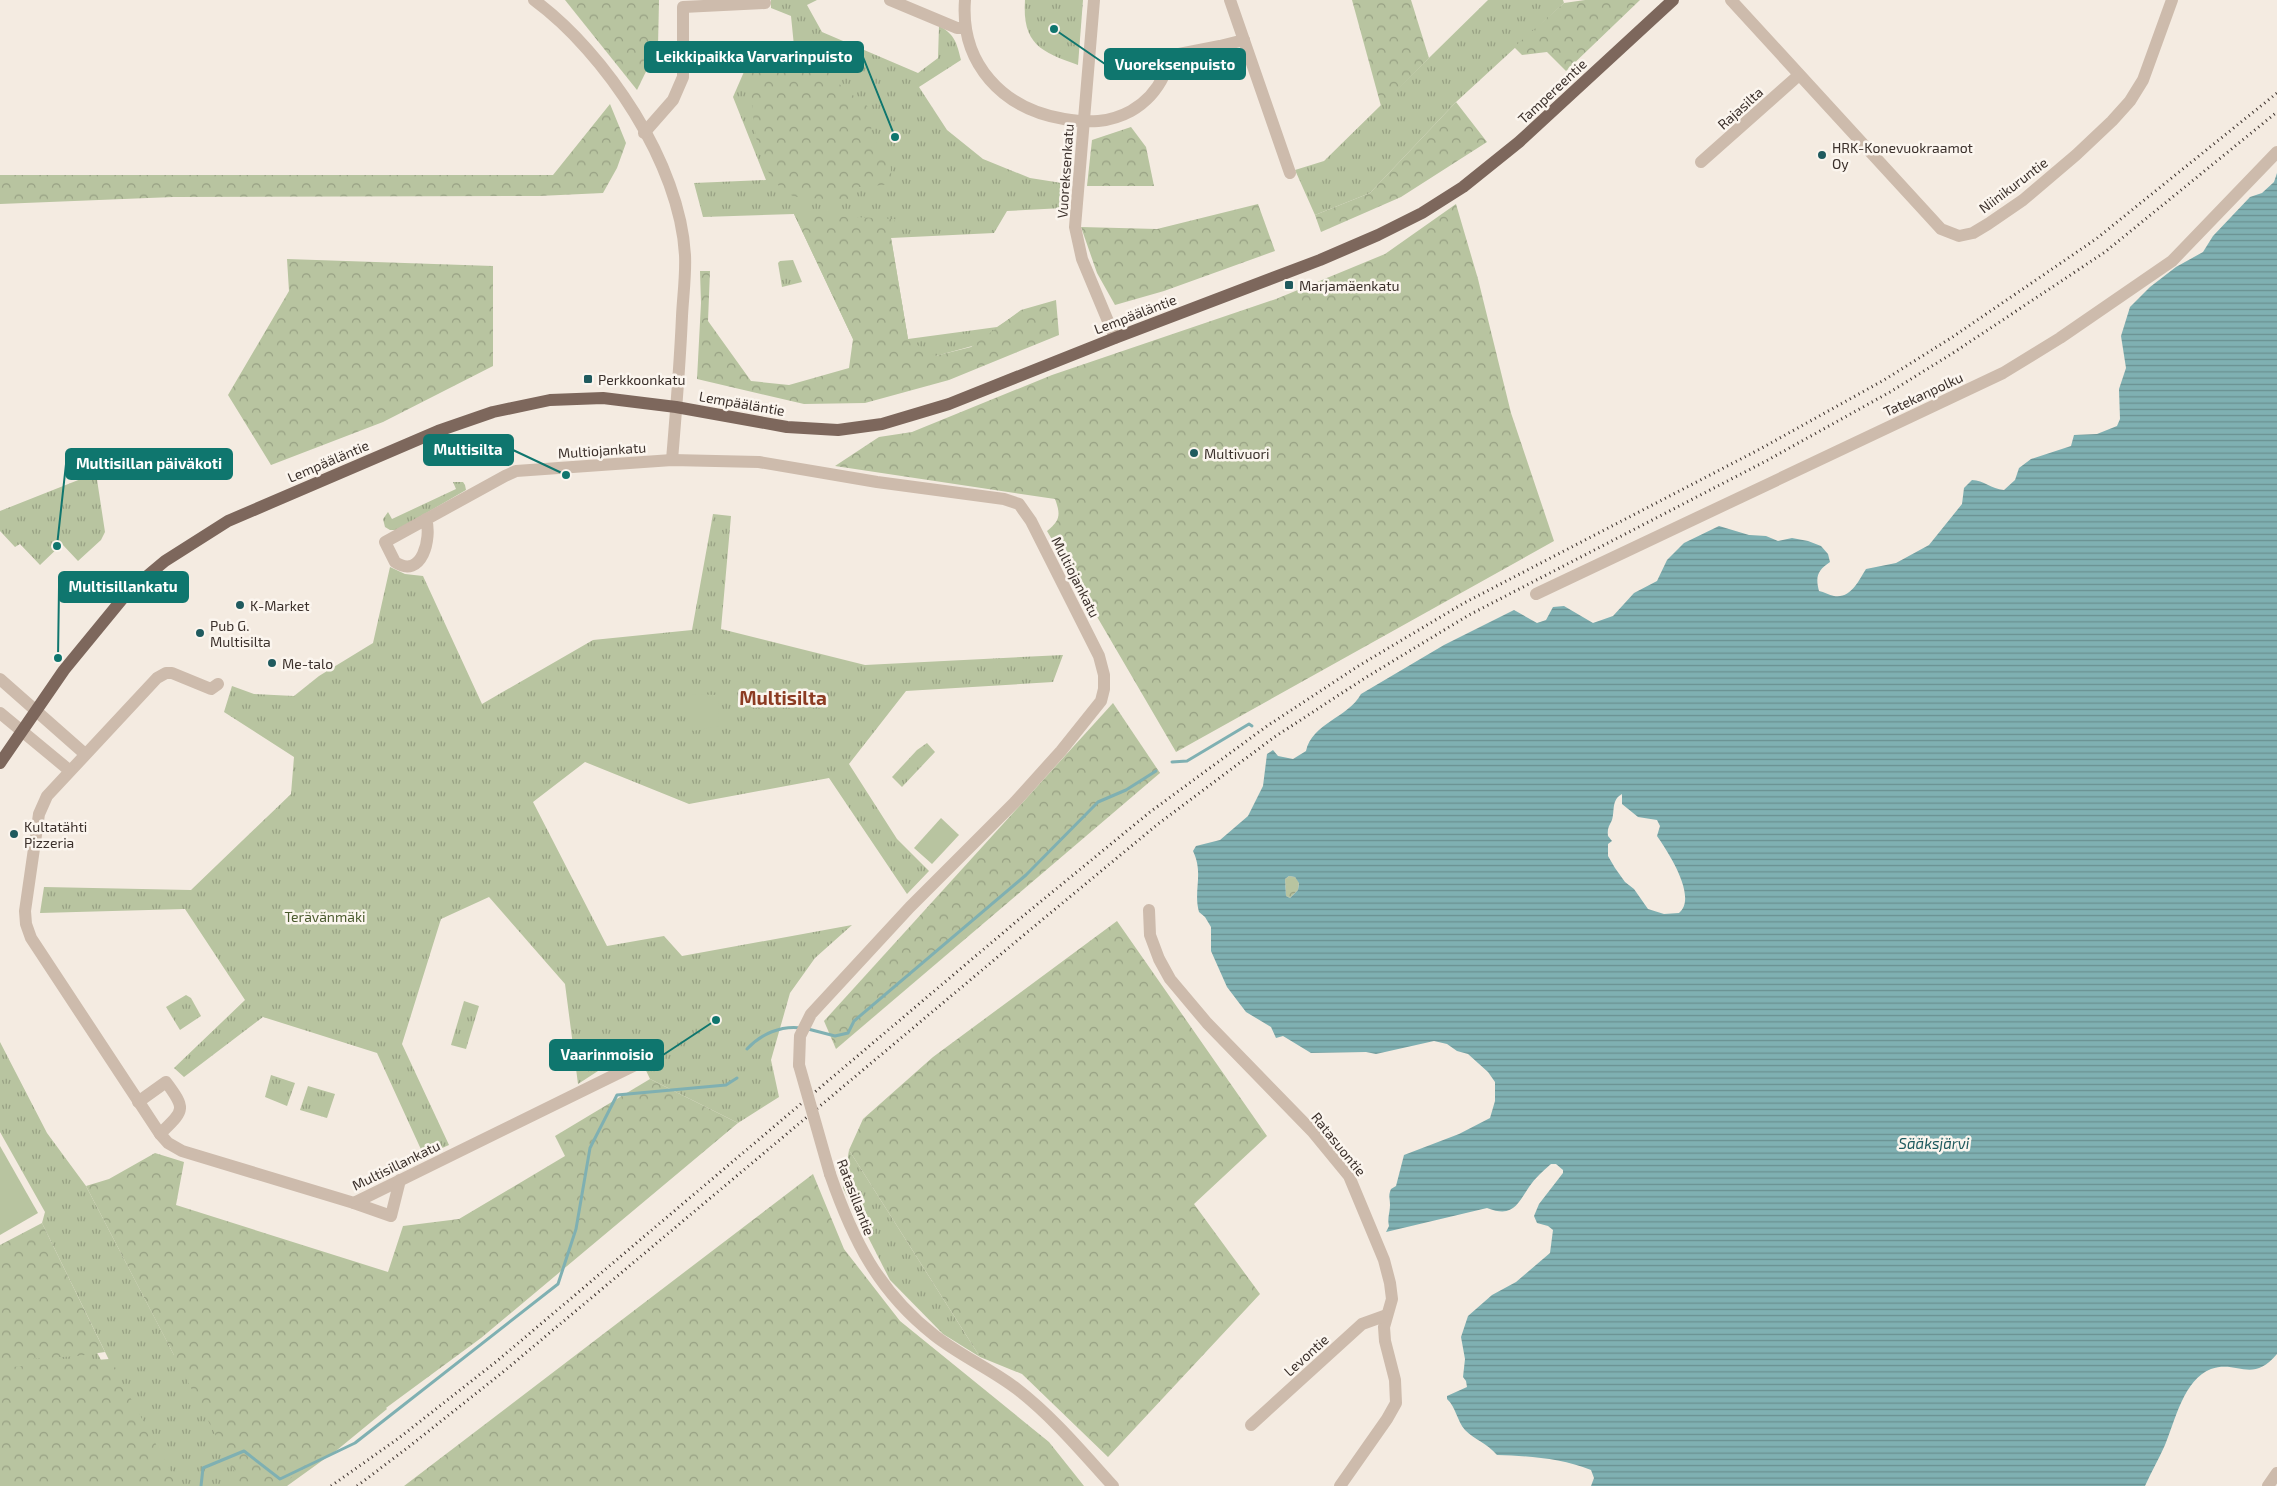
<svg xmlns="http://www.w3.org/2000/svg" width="2277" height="1486" font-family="'Exo 2',sans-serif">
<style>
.grass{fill:url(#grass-tufts)}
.forest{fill:url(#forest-crowns)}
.pitch{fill:#b8c4a0}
.water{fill:url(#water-rules);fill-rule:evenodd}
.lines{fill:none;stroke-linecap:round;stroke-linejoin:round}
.stream{stroke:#7fb0b2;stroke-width:3}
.minor{stroke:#cdbbac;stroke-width:12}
.major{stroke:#7d675c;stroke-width:12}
.rail{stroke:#3b302b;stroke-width:3;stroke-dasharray:1 4;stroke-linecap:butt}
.minor-bridge{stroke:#cdbbac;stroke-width:12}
.poi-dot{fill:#1f5a5e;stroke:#fbf5ee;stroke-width:2}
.labels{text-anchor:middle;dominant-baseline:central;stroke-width:5;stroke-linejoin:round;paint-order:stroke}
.street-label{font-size:14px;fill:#3b302b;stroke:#fbf5ee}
.poi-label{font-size:14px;fill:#3b302b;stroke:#fbf5ee;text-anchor:start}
.park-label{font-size:14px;fill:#4a5a2e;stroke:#fbf5ee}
.water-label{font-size:15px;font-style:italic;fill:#1f5a5e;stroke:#fbf5ee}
.district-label{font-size:19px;font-weight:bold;fill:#8c3b22;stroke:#fbf5ee}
.leader{fill:none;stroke:#0f766e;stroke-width:2}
.callout-dot{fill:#0f766e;stroke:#fbf5ee;stroke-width:2}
.callout{fill:#0f766e;stroke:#0f766e;stroke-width:2}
.callout-label{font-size:15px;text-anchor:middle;font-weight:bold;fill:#fff}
</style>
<defs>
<pattern id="grass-tufts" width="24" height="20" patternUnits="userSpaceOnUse" patternTransform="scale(1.25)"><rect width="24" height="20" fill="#b8c4a0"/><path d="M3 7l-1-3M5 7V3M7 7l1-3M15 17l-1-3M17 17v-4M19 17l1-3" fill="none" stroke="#97a083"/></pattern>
<pattern id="forest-crowns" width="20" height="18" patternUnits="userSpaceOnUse" patternTransform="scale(1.25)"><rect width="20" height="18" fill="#b8c4a0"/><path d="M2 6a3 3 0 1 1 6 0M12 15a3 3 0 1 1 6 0" fill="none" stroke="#97a083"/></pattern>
<pattern id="water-rules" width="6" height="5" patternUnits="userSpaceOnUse" patternTransform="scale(1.25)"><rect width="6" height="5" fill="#7fb0b2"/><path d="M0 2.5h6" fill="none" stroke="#699091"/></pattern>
</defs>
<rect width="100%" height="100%" fill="#f4ebe1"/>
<g class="grass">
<path d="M 771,0 L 817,0 L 807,5 L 822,32 L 918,73 L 938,58 L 939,26 C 955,34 957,44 961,60 L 919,87 L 947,130 L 983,159 L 1030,178 L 1068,184 L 1063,208 L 1007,211 L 994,233 L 891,238 L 908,339 L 997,327 L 1021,311 L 1031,330 L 859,377 L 853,339 L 794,214 L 703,217 L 694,183 L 766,180 L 733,97 L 750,58 L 795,56 L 791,16 L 771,8 Z"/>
<path d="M 1025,0 L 1083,0 L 1078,65 C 1041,52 1022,44 1025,0 Z"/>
<path d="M 1488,0 L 1563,0 L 1564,3 L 1456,102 L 1370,193 L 1315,215 L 1295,170 L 1324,161 Z"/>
<path d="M 793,260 L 802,282 L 782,287 L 778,263 L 780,261 Z"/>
<path d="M 96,473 L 105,532 L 101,540 L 78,561 L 62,544 L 40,565 L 20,544 L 15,547 L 0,531 L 0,511 Z"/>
<path d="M 453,482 L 463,482 L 465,485 L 466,490 L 397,530 L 390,530 L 385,527 L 383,519 L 388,512 L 392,519 L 456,489 Z"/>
<path d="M 713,514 L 731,516 L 721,629 L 865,665 L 1063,655 L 1053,682 L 906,691 L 849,764 L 897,839 L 929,871 L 907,894 L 829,778 L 689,804 L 585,762 L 533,802 L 607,946 L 664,936 L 682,956 L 852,925 L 815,958 L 790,993 L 771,1060 L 779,1097 L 738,1123 L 650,1079 L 635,1047 L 578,1084 L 565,984 L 489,897 L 441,919 L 402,1044 L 449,1145 L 424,1156 L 377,1053 L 263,1017 L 184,1077 L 174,1068 L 245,1000 L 185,909 L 40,913 L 44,887 L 191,890 L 291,794 L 294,757 L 224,712 L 232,686 L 254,694 L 294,696 L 319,676 L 373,643 L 390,567 L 405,574 L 423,576 L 482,704 L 593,640 L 692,630 Z"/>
<path d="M 927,743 L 935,752 L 902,787 L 892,777 L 917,750 Z"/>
<path d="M 186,995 L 191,998 L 201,1016 L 180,1030 L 166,1007 Z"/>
<path d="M 464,1001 L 479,1006 L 466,1049 L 451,1045 Z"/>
<path d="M 0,1042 L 47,1133 L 86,1186 L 174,1355 L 314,1326 L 387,1409 L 337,1450 L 287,1486 L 0,1486 L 0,1358 L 86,1332 L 101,1360 L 109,1360 L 42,1223 L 45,1212 L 0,1132 Z"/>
<path d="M 271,1075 L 295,1083 L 287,1106 L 265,1097 Z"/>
<path d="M 308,1086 L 335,1094 L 327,1118 L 300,1110 Z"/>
<path d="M 849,1150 L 980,1357 L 943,1334 L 890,1280 L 843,1188 Z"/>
</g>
<g class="forest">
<path d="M 565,0 L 659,0 L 658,47 L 637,90 Z"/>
<path d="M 1352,0 L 1411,0 L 1429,58 L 1381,106 Z"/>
<path d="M 1585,0 L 1640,0 L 1566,71 L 1547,52 L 1522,55 L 1514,47 L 1564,3 Z"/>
<path d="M 794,45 L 808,46 L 842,87 L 874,111 L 871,130 L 877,144 L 890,159 L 892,184 L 850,188 L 852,199 C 840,199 800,200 791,195 C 748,171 753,100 750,58 L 795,56 Z"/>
<path d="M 1456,102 L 1487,142 L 1401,197 L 1321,232 L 1315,215 L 1370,193 Z"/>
<path d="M 610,104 L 626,143 L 617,168 L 603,193 L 539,196 L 173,197 L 0,204 L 0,175 L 553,175 Z"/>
<path d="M 1131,127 L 1146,147 L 1154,186 L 1087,186 L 1092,140 Z"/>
<path d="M 1258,204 L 1275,251 L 1164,291 L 1115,305 L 1097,273 L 1081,227 L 1157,229 Z"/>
<path d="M 1456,204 L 1478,279 L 1511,413 L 1554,541 L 1176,752 L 1047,531 C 1060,521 1061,515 1055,499 L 835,466 L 879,437 L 912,432 L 1052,375 L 1276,299 L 1385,254 Z"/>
<path d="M 794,214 L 895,219 L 891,238 L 908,339 L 935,356 L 971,347 L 1021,310 L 1056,300 L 1059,335 L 949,380 L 865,403 L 804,404 L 697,379 L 701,303 L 700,271 L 710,271 L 708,321 L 751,381 L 789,385 L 849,368 L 853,339 Z"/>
<path d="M 287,259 L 493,266 L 493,366 L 383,422 L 271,465 L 228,395 L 289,291 Z"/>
<path d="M 1113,703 L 1160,773 L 836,1049 L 824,1021 Z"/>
<path d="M 1289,876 L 1295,877 L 1299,882 L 1298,890 L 1290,898 L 1286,896 L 1285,879 Z"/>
<path d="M 1117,921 L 1267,1136 L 1194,1204 L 1260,1294 L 1108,1457 L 1022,1374 L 980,1357 L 849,1150 L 863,1119 L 933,1057 Z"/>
<path d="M 650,1079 L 738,1123 L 481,1338 L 280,1486 L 242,1486 L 86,1186 L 109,1179 L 155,1153 L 184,1162 L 176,1205 L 388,1272 L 403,1226 L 459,1219 L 565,1156 L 555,1136 Z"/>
<path d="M 813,1174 L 844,1249 L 900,1321 L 1049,1442 L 1084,1486 L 404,1486 Z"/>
<path d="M 42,1223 L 105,1352 L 78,1356 L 0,1361 L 0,1245 Z"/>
<path d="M 109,1359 L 179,1486 L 0,1486 L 0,1368 Z"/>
</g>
<g class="pitch">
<path d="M 692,694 L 718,695 L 719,726 L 693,731 L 689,726 L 684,705 Z"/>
<path d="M 941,818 L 959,835 L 932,864 L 914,848 Z"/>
<path d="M 0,1146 L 38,1213 L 0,1235 Z"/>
</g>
<path class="water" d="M 2277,173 L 2277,1354 C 2252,1384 2238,1360 2211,1369 C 2184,1379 2175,1421 2165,1445 C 2159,1459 2151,1472 2145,1486 L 1591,1486 L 1594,1478 L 1591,1470 C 1561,1458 1528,1456 1497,1455 C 1487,1443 1475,1440 1465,1430 C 1457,1421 1456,1407 1447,1399 L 1447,1396 L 1467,1387 L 1466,1381 L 1463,1377 L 1465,1359 L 1461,1337 L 1468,1316 L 1492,1295 L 1516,1282 L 1550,1253 L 1553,1230 L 1548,1226 L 1537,1223 L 1534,1216 L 1539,1204 L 1563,1173 L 1563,1170 L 1556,1164 L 1551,1164 C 1543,1171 1535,1178 1529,1187 C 1517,1205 1513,1218 1487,1208 L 1386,1232 L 1389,1226 C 1387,1218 1390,1213 1390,1205 C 1390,1198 1388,1196 1391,1189 L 1396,1186 L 1404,1155 L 1459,1134 L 1490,1118 L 1495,1101 L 1495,1082 L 1488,1072 L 1468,1054 L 1457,1051 L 1447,1044 L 1434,1041 L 1376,1054 L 1366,1052 L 1311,1053 L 1283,1036 L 1276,1038 L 1271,1027 L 1246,1012 L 1227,987 L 1211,951 L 1211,927 L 1205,917 L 1199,912 C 1193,890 1204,874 1193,851 L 1196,846 L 1220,840 L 1248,816 L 1263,786 L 1267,754 L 1273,750 L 1278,756 L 1293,759 L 1306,751 C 1312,723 1348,718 1361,694 L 1444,645 L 1514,610 L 1537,623 L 1546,620 L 1553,607 L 1564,606 L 1593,623 L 1613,616 L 1634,593 L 1657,581 L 1667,560 L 1684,543 L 1719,526 L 1749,535 L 1766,536 L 1778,541 L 1792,538 L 1808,541 L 1821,546 L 1828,554 L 1830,562 C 1818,570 1815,576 1819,591 C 1824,592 1829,595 1834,596 C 1851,599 1859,580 1866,569 L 1896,563 L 1929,545 L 1962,504 L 1964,488 L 1972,480 C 1984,480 1991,489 2004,490 L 2015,480 L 2019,468 L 2031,459 L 2071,446 L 2074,435 L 2097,434 L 2117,426 L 2120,419 L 2119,389 L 2126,368 L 2121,336 L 2130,307 L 2150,287 L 2176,267 L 2203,252 L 2213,236 L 2250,197 L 2262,193 L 2274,182 ZM 1622,794 L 1622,804 L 1638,817 L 1657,820 L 1660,826 L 1657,836 C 1668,852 1698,897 1679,913 L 1664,914 L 1648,909 L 1634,889 L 1625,882 L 1615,868 L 1608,856 L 1608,844 L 1612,841 L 1608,836 C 1607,829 1609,826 1612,820 C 1615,811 1611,800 1622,794 ZM 1289,876 L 1295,877 L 1299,883 L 1298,890 L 1290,898 L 1286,896 L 1285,879 Z"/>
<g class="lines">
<g class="stream">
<path d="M 1172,762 L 1187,761 L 1249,724 L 1252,726"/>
<path d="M 808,1029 L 835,1036 L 848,1033 L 854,1021 L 1026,875 L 1098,802 L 1126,790 L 1156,771"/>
<path d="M 747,1049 C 761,1034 781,1025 802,1028"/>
<path d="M 201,1486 L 203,1468 L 244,1451 L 280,1479 L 355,1443 L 558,1284 L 576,1229 L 590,1148 L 617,1095 L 726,1085 L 737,1078"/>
</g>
<g class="minor">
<path d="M 534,0 C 606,53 680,164 685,255 C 686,275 683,296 682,316 C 680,364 676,412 672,460"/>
<path d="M 890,0 L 957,28 L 965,28"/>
<path d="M 965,0 C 960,64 1003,109 1064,119 C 1088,123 1109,123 1131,111 C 1145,103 1157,90 1164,75 C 1167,68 1169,60 1174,55 L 1220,46 L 1244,40"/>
<path d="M 1094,0 L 1075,227 L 1082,259 L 1115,338"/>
<path d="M 1230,0 L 1290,173"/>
<path d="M 1731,0 L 1941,229 L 1959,236 L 1973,233 L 1988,224 L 2023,200 L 2076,155 L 2112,121 L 2130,101 L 2143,80 L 2172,0"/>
<path d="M 644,133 L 673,100 L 683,77 L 683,7 L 765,3"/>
<path d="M 1701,162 L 1799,75"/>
<path d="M 426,519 C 432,538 422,580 395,562 L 385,542 L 505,476 L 516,471 L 672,460 L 759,462 L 877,482 L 1004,499 L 1019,504 L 1031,521 L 1099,656 L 1104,675 L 1104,689 L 1101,701 L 1061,751 L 1015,802 L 910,907 L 811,1014 L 800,1036 L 799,1065"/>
<path d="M 1536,594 L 2003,373 L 2060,338 L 2172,261 L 2277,152"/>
<path d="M 0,679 L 85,754"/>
<path d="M 218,684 L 211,689 L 172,673 L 166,673 L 157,678 L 47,796 L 39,814 L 25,911 L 26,924 L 31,938 L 160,1134 L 168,1143 L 182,1151 L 354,1203 L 639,1063"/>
<path d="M 0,713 L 69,770"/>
<path d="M 1149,910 L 1150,935 L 1159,959 L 1170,979 L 1207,1023 L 1312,1131 L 1349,1176 L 1384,1260 L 1390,1283 L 1392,1299 L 1384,1327 L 1385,1341 L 1395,1380 L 1396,1403 L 1387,1419 L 1340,1486"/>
<path d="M 138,1102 L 166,1082 C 187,1110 184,1110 160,1134"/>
<path d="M 830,1174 C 853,1240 878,1291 934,1335 C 959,1355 991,1369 1017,1389 C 1053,1417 1082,1452 1113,1486"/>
<path d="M 354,1203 L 391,1216 L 400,1180"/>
<path d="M 1251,1425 L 1362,1324 L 1387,1315"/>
<path d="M 2268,1486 L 2277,1473"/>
</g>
<path class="major" d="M 0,763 L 64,670 L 128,592 L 165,561 L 228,521 L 438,431 L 493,412 L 550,400 L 603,398 L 676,407 L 787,427 L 838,430 L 882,424 L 949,404 L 1115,338 L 1320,260 L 1378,235 L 1422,213 L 1463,187 L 1519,142 L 1673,0"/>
<g class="rail">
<path d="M 331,1486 L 399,1438 L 497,1361 L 1017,921 L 1150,812 L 1267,726 L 1360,665 L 1464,603 L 1760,449 L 1884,380 L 1951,338 L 2096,239 L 2277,93"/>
<path d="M 357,1486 L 406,1449 L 503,1372 L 1025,934 L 1158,824 L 1273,738 L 1365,678 L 1469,615 L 1766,461 L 1890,392 L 1953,353 L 2105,252 L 2277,112"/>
</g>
<path class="minor-bridge" d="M 799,1065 L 830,1174"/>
</g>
<g class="poi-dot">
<circle cx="1822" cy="155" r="5"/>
<rect x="1284" y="280" width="10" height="10" rx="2.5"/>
<rect x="583" y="374" width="10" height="10" rx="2.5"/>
<circle cx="1194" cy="453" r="5"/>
<circle cx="240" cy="605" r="5"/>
<circle cx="200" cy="633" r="5"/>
<circle cx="272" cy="663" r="5"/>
<circle cx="14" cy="834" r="5"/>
</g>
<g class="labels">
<g class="street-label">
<text transform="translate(1552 91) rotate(-43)">Tampereentie</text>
<text transform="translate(1740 108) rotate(-42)">Rajasilta</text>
<text transform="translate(1065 171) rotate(-86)">Vuoreksenkatu</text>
<text transform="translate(2013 185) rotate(-37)">Niinikuruntie</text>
<text transform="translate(1135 314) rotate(-21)">Lempääläntie</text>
<text transform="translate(1923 394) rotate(-25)">Tatekanpolku</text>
<text transform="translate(742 403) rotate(10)">Lempääläntie</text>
<text transform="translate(602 450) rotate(-4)">Multiojankatu</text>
<text transform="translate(328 461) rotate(-23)">Lempääläntie</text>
<text transform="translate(1076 577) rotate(63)">Multiojankatu</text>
<text transform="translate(1339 1144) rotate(51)">Ratasuontie</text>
<text transform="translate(396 1165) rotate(-26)">Multisillankatu</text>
<text transform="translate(856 1197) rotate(69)">Ratasillantie</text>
<text transform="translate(1306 1355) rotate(-42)">Levontie</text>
</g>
<g class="poi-label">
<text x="1832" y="147">HRK-Konevuokraamot<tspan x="1832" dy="16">Oy</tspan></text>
<text x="1299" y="285">Marjamäenkatu</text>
<text x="598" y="379">Perkkoonkatu</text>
<text x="1204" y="453">Multivuori</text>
<text x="250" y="605">K-Market</text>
<text x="210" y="625">Pub G.<tspan x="210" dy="16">Multisilta</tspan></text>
<text x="282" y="663">Me-talo</text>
<text x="24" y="826">Kultatähti<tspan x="24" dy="16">Pizzeria</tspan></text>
</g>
<g class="park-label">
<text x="325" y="916">Terävänmäki</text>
</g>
<g class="water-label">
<text x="1934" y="1143">Sääksjärvi</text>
</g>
<g class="district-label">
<text x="783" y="697">Multisilta</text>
</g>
</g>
<path class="leader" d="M895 137L863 57M1054 29L1105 64M566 475L513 450M57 546L66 464M58 658L59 587M716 1020L663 1055"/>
<g class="callout-dot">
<circle cx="895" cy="137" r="5"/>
<circle cx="1054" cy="29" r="5"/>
<circle cx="566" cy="475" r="5"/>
<circle cx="57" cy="546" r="5"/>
<circle cx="58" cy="658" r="5"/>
<circle cx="716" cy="1020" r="5"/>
</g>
<g class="callout">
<rect x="645" y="42" width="218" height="30" rx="5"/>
<rect x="1105" y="49" width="140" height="30" rx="5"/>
<rect x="424" y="435" width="89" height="30" rx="5"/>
<rect x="66" y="449" width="166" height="30" rx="5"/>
<rect x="59" y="572" width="129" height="30" rx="5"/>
<rect x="550" y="1040" width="113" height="30" rx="5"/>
</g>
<g class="callout-label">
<text x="754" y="62">Leikkipaikka Varvarinpuisto</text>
<text x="1175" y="70">Vuoreksenpuisto</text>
<text x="468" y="455">Multisilta</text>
<text x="149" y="469">Multisillan päiväkoti</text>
<text x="123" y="592">Multisillankatu</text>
<text x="607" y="1060">Vaarinmoisio</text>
</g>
</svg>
